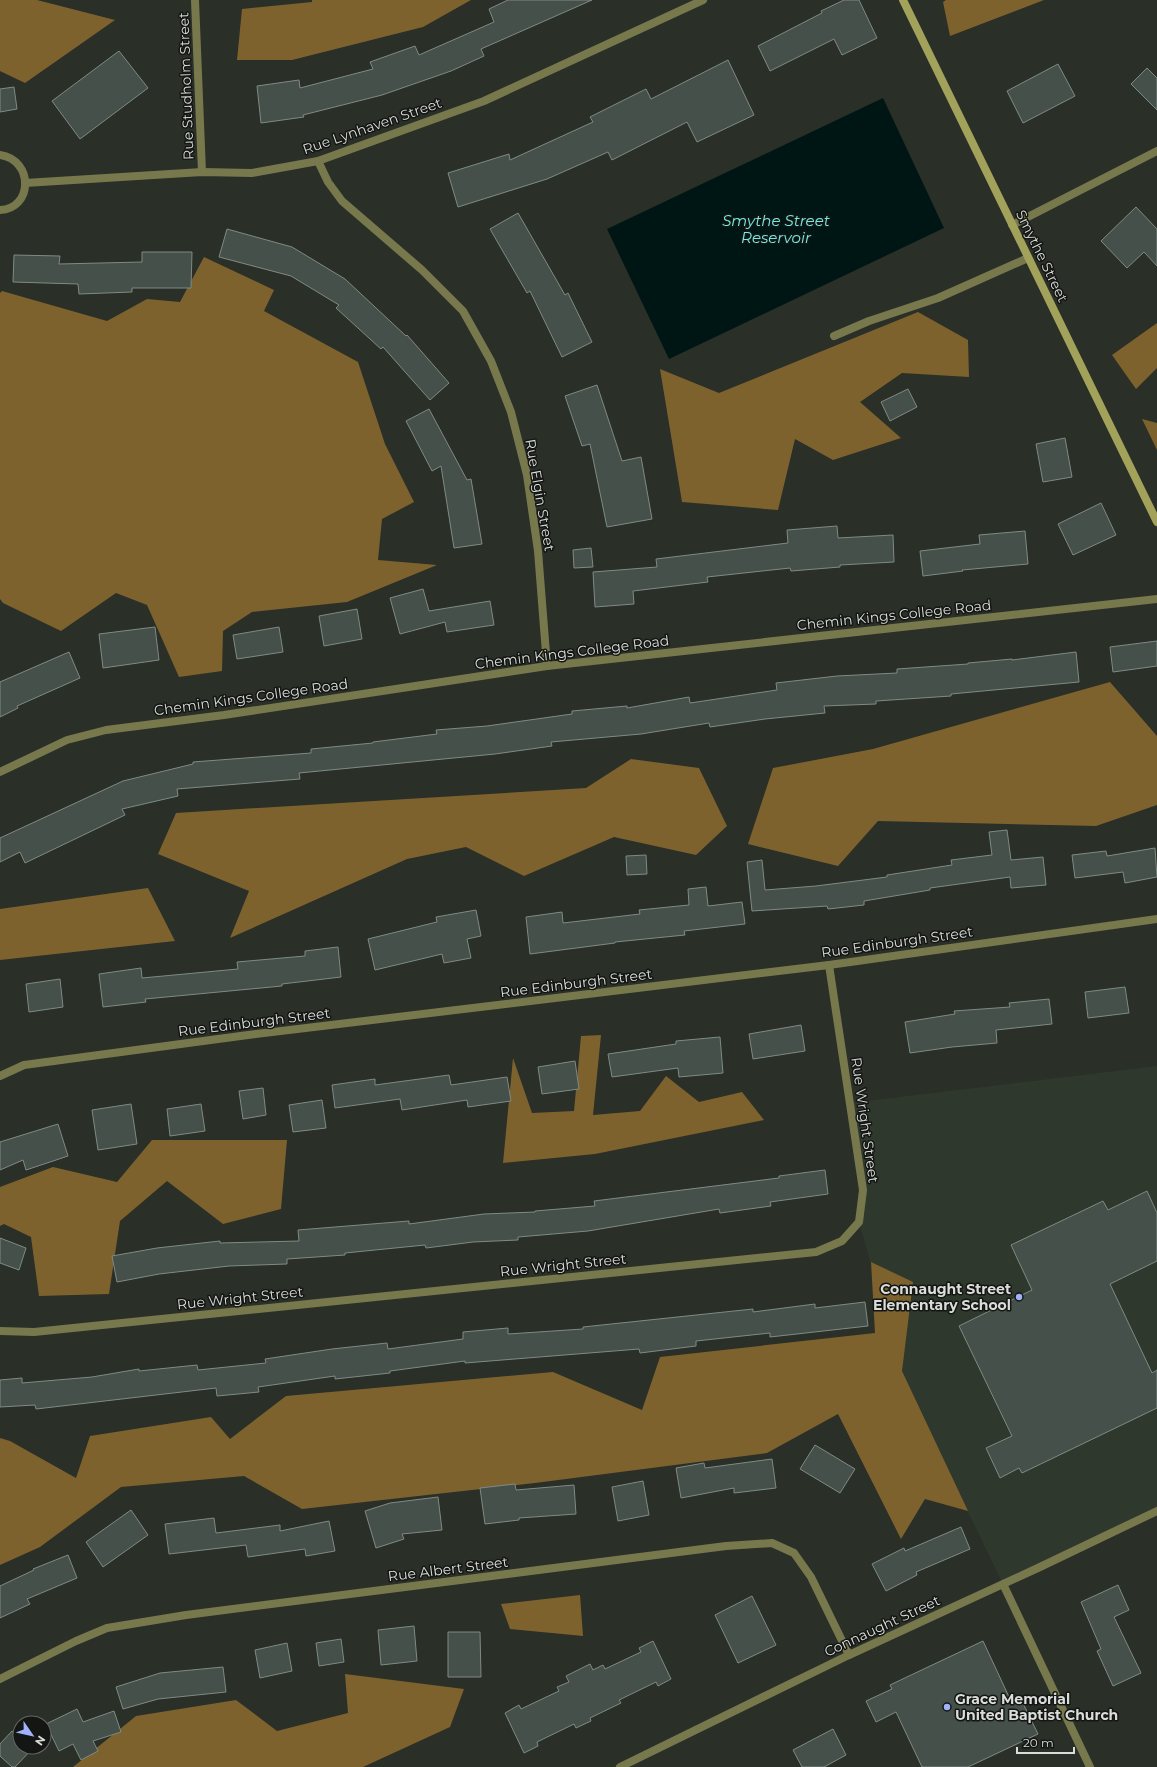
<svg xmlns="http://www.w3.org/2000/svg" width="1157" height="1767" font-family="Montserrat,sans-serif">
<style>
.built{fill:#2f382c}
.forest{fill:#7d622e}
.water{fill:#001615}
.building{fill:#46504b;stroke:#808a85}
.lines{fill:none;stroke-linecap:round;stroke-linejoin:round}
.lane{stroke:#78784d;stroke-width:8}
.street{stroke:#78784d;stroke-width:8}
.secondary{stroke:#a2a25b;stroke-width:8}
.poi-dot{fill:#a1b2fd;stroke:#141613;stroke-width:1.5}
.labels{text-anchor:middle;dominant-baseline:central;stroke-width:3;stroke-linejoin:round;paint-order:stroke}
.street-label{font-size:14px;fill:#daddd9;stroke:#141613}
.poi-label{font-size:14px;font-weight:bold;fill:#daddd9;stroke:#141613;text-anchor:end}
.water-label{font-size:15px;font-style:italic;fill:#75ebe5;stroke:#141613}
</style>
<rect width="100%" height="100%" fill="#2a2f28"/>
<path class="built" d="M 1157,1066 L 1157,1511 L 1003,1584 L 923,1420 L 902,1371 L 859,1222 L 863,1190 L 850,1103 Z"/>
<g class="forest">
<path d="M 0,0 L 37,0 L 115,20 L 25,83 L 0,71 Z"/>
<path d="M 312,0 L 471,0 L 423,27 L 292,60 L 237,60 L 242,9 L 312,2 Z"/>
<path d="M 946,0 L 1044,0 L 950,36 L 943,2 Z"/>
<path d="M 204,257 L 274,290 L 264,311 L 358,362 L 385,444 L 414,502 L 382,519 L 378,560 L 437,565 L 347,602 L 252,612 L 223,631 L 222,671 L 179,677 L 147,605 L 116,593 L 61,631 L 3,603 L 0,599 L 0,293 L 2,291 L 107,321 L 147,299 L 180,302 Z"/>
<path d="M 918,312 L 968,340 L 969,377 L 902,373 L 860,402 L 901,438 L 833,460 L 795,439 L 778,510 L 682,502 L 660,369 L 719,393 Z"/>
<path d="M 1157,323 L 1157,368 L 1136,389 L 1112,355 Z"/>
<path d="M 1142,419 L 1157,423 L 1157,450 Z"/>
<path d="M 1110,682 L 1157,736 L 1157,805 L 1096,826 L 878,821 L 838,866 L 748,844 L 773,768 L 873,749 Z"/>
<path d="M 631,759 L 699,768 L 727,826 L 696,855 L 614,837 L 524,876 L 466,847 L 407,859 L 230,938 L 249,891 L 158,854 L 176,813 L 586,788 Z"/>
<path d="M 148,888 L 175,941 L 0,960 L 0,909 Z"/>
<path d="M 601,1035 L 593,1115 L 640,1111 L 666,1076 L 699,1102 L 742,1092 L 764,1120 L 595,1154 L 503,1163 L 513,1058 L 532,1113 L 574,1111 L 581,1036 Z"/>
<path d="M 152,1140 L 287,1140 L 281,1209 L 223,1224 L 167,1181 L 120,1221 L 109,1294 L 39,1296 L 31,1237 L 4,1224 L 0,1226 L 0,1187 L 53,1167 L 117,1182 Z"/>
<path d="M 871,1262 L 913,1282 L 902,1371 L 968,1511 L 925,1499 L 901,1539 L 838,1414 L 767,1453 L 535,1483 L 302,1509 L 244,1476 L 121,1487 L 40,1547 L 0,1565 L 0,1438 L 10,1441 L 76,1478 L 90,1436 L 211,1417 L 230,1439 L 286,1396 L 553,1372 L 642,1410 L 660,1357 L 875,1333 Z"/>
<path d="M 580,1595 L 583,1636 L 510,1629 L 501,1604 Z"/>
<path d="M 345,1674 L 464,1689 L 450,1727 L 363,1767 L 73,1767 L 136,1716 L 236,1700 L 277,1731 L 348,1713 Z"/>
</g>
<path class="water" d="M 883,98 L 944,228 L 669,359 L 607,229 Z"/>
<g class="building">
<path d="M 508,0 L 592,0 L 481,49 L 484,56 L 451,71 L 382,95 L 303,115 L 304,117 L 261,123 L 257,86 L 299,80 L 300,88 L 373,69 L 370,62 L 415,46 L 419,55 L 494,22 L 489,9 Z"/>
<path d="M 844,0 L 859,0 L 877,38 L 842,55 L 834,39 L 770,71 L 758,46 L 822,13 L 821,11 Z"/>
<path d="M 119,51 L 148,88 L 80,139 L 52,101 Z"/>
<path d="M 728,60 L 754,115 L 697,142 L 687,122 L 612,160 L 608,152 L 547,179 L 458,207 L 448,173 L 509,154 L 510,160 L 593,122 L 590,117 L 646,89 L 651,99 Z"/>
<path d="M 1058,64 L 1075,96 L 1023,123 L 1007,91 Z"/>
<path d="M 1147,68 L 1157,78 L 1157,110 L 1131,84 Z"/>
<path d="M 14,87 L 17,109 L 0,112 L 0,89 Z"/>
<path d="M 1136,207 L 1157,229 L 1157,266 L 1144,252 L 1127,268 L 1101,241 Z"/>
<path d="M 518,213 L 565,295 L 568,293 L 592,342 L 562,357 L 530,291 L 527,293 L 490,229 Z"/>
<path d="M 227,229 L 292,247 L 345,279 L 406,336 L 407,335 L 449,383 L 430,400 L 383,347 L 381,349 L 336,308 L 339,305 L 291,276 L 219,257 Z"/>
<path d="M 142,252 L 192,252 L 191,288 L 132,288 L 132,292 L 79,294 L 78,284 L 13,282 L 14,255 L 60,256 L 59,264 L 142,262 Z"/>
<path d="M 597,385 L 622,461 L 641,457 L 652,519 L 607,527 L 590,444 L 582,446 L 565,396 Z"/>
<path d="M 908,389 L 917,407 L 890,421 L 881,402 Z"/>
<path d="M 429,409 L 467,480 L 471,479 L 482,544 L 454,548 L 441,466 L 432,471 L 406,421 Z"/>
<path d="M 1065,438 L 1072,477 L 1043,482 L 1036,444 Z"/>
<path d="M 1101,503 L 1116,535 L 1073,555 L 1058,524 Z"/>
<path d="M 837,526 L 838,538 L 893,535 L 894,562 L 840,565 L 840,567 L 791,571 L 790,568 L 707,577 L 708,582 L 633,591 L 634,604 L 595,607 L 593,572 L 657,567 L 656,559 L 788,543 L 787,530 Z"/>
<path d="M 1025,531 L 1028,564 L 962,570 L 963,571 L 923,576 L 920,551 L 980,544 L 979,535 Z"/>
<path d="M 591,548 L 593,567 L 574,568 L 573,550 Z"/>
<path d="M 423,589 L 429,611 L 490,601 L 494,625 L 447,632 L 445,622 L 400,634 L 390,598 Z"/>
<path d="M 357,609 L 362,639 L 324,646 L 319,616 Z"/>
<path d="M 155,627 L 159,660 L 103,668 L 99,634 Z"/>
<path d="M 279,627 L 283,652 L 237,659 L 233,635 Z"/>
<path d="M 1157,641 L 1157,666 L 1113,672 L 1110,647 Z"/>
<path d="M 69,652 L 80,678 L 17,706 L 18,708 L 0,717 L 0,682 Z"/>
<path d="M 1076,652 L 1079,682 L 951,694 L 951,696 L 876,701 L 876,704 L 824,706 L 825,713 L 765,719 L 710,727 L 709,723 L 641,734 L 551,742 L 552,746 L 495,754 L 299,773 L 300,779 L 177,789 L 178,796 L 122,809 L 125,815 L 25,863 L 20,852 L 0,862 L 0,838 L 123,781 L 193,764 L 193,762 L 311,753 L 311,749 L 373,743 L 373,742 L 437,734 L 436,730 L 487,726 L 572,714 L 572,711 L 627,706 L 627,708 L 689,697 L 690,703 L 777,690 L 776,683 L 837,676 L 897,673 L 897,669 L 968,664 L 968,663 L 1012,659 L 1012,660 Z"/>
<path d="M 1007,830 L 1011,860 L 1043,857 L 1046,885 L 1011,888 L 1010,877 L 930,888 L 930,890 L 864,901 L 864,905 L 828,909 L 827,906 L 752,911 L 747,862 L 762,860 L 765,890 L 816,886 L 887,877 L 887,875 L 952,865 L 951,860 L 992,855 L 989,832 Z"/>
<path d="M 1155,848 L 1157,877 L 1125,883 L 1123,872 L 1075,878 L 1072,855 L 1106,851 L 1107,856 Z"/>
<path d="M 646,855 L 647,874 L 627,875 L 626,856 Z"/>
<path d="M 706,887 L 708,906 L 742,902 L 745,924 L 684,931 L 685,935 L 615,942 L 615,943 L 530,954 L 526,917 L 562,912 L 563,923 L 640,914 L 639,910 L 689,905 L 688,889 Z"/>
<path d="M 476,910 L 481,936 L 467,939 L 471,958 L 444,963 L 442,954 L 375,970 L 368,939 L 437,922 L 436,917 Z"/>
<path d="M 338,947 L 341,977 L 282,984 L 282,986 L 145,999 L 146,1002 L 103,1007 L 99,974 L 141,968 L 142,978 L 238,969 L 237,962 L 305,956 L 305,951 Z"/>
<path d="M 60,979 L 63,1007 L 29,1012 L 26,984 Z"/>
<path d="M 1125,987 L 1129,1013 L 1088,1018 L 1085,992 Z"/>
<path d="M 1049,999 L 1052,1024 L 996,1030 L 997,1043 L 952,1047 L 910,1053 L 905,1022 L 955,1014 L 954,1011 L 1010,1007 L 1009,1003 Z"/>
<path d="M 801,1025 L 805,1051 L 753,1059 L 749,1034 Z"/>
<path d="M 720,1037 L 723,1073 L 679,1077 L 678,1068 L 612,1077 L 608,1054 L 676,1044 L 676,1041 Z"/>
<path d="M 575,1061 L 579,1089 L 542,1094 L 538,1067 Z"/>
<path d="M 449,1075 L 451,1085 L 507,1077 L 511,1101 L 468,1107 L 467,1100 L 402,1110 L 400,1099 L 335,1108 L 332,1085 L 375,1079 L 375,1085 Z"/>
<path d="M 263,1088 L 266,1115 L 243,1119 L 239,1091 Z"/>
<path d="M 322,1100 L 326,1128 L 293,1132 L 289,1105 Z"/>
<path d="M 131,1104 L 137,1144 L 98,1150 L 92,1110 Z"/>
<path d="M 201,1104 L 205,1131 L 170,1136 L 167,1109 Z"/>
<path d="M 58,1124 L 68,1156 L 26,1170 L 23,1160 L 0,1170 L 0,1142 Z"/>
<path d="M 825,1170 L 828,1194 L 770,1202 L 771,1206 L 720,1213 L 719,1209 L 588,1231 L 518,1237 L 518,1240 L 473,1242 L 426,1248 L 425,1245 L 345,1253 L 345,1255 L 287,1259 L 287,1264 L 229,1266 L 159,1274 L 117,1282 L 112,1256 L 157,1248 L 220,1241 L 220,1243 L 299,1241 L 298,1230 L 409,1221 L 409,1224 L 484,1214 L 535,1212 L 535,1211 L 595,1206 L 594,1201 L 779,1178 L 779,1176 Z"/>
<path d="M 1147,1191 L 1157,1213 L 1157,1261 L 1110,1284 L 1152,1373 L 1157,1370 L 1157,1408 L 1022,1473 L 1019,1468 L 1000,1478 L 986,1448 L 1012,1436 L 959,1326 L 1032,1290 L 1011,1245 L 1103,1201 L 1108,1210 Z"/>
<path d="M 0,1238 L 26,1248 L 19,1270 L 0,1263 Z"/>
<path d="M 865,1302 L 868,1326 L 770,1337 L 770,1333 L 696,1341 L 696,1346 L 640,1353 L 639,1349 L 465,1363 L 465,1361 L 390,1371 L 390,1373 L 335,1379 L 335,1376 L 258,1387 L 259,1392 L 217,1396 L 216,1388 L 36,1409 L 35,1405 L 0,1407 L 0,1380 L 22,1378 L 22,1383 L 92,1377 L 139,1369 L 139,1371 L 197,1365 L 198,1370 L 266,1363 L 265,1359 L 332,1349 L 387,1343 L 388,1349 L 463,1339 L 463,1332 L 508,1328 L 508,1334 L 583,1329 L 583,1327 L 753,1309 L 753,1312 L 815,1304 L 815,1308 Z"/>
<path d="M 815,1445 L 855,1469 L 840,1493 L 800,1469 Z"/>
<path d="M 772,1459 L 776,1488 L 734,1493 L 734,1488 L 681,1498 L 676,1468 L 704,1463 L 705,1468 Z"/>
<path d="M 643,1481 L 649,1515 L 618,1521 L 612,1487 Z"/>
<path d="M 515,1484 L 516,1490 L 574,1485 L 576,1514 L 519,1518 L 519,1520 L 485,1524 L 480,1488 Z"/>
<path d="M 438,1497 L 442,1530 L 402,1534 L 404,1539 L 376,1548 L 365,1511 L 390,1503 Z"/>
<path d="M 131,1510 L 148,1535 L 103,1567 L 86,1542 Z"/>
<path d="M 214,1518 L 216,1533 L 280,1525 L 280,1531 L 329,1521 L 335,1551 L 306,1556 L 305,1549 L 248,1557 L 246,1545 L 169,1554 L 165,1524 Z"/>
<path d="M 961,1527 L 970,1549 L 916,1572 L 917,1575 L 886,1591 L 872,1564 L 904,1548 L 905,1551 Z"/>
<path d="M 68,1555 L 77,1578 L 27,1599 L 30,1604 L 0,1618 L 0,1586 L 34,1570 L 33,1569 Z"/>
<path d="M 1118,1585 L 1129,1610 L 1114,1617 L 1141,1673 L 1113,1686 L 1097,1651 L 1101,1649 L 1081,1602 Z"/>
<path d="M 752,1596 L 776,1645 L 738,1663 L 715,1615 Z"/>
<path d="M 414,1626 L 417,1661 L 381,1665 L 378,1630 Z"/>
<path d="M 448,1632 L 480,1632 L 481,1677 L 448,1677 Z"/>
<path d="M 341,1639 L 344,1662 L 319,1666 L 316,1643 Z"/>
<path d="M 653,1641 L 671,1679 L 658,1686 L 656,1682 L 619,1700 L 621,1703 L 590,1718 L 591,1721 L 576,1728 L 574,1724 L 537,1742 L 538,1746 L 524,1753 L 505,1713 L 519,1705 L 521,1709 L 559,1691 L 557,1687 L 569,1682 L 566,1676 L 590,1664 L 593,1670 L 603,1665 L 605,1669 L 641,1652 L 639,1648 Z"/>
<path d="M 983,1641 L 1010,1699 L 1019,1695 L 1038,1734 L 968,1767 L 922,1767 L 896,1712 L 876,1722 L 866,1701 L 892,1689 L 890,1685 Z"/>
<path d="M 287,1643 L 292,1671 L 260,1678 L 255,1650 Z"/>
<path d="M 223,1667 L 226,1692 L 158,1699 L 123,1709 L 116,1687 L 160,1673 Z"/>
<path d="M 77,1709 L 83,1722 L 114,1711 L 121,1732 L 93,1741 L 98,1751 L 81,1760 L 73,1744 L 59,1751 L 46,1724 Z"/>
<path d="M 833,1729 L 846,1755 L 824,1767 L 802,1767 L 793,1750 Z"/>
<path d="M 12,1731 L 20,1738 L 20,1747 L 30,1747 L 32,1749 L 15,1767 L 12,1767 L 0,1756 L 0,1744 Z"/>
</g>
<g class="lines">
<path class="lane" d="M 834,336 L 869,321 L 938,298 L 1028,258"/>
<g class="street">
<path d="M 195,0 L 202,172"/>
<path d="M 0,155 C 34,160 33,209 0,210"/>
<path d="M 318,161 L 328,182 L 342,201 L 422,270 L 463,311 L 491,361 L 511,412 L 527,475 L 538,551 L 547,666"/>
<path d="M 25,183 L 202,172 L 252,173 L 318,161 L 484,101 L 703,0"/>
<path d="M 1012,225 L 1157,151"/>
<path d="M 0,772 L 67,740 L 106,730 L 224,715 L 547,666 L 1157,599"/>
<path d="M 0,1076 L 24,1065 L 248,1035 L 829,965 L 1157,919"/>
<path d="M 0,1331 L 34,1332 L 816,1252 L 842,1241 L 859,1222 L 863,1190 L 829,965"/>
<path d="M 1003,1584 L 1090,1767"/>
<path d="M 0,1679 L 76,1641 L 107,1628 L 186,1615 L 726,1546 L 772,1543 L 794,1553 L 811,1577 L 849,1655"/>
<path d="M 620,1767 L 849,1655 L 1040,1567 L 1157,1511"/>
</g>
<path class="secondary" d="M 903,0 L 1157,522"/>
</g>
<g class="poi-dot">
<circle cx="1019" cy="1297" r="4"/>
<circle cx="947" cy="1707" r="4"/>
</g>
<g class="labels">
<g class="street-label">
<text transform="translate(186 86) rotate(-92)">Rue Studholm Street</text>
<text transform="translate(372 126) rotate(-19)">Rue Lynhaven Street</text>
<text transform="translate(1042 256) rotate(64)">Smythe Street</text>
<text transform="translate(540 495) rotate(80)">Rue Elgin Street</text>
<text transform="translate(894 615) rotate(-6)">Chemin Kings College Road</text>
<text transform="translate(572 652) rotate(-7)">Chemin Kings College Road</text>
<text transform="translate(251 697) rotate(-8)">Chemin Kings College Road</text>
<text transform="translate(897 942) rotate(-8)">Rue Edinburgh Street</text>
<text transform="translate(576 983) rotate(-7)">Rue Edinburgh Street</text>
<text transform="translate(254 1022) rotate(-7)">Rue Edinburgh Street</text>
<text transform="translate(865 1120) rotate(82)">Rue Wright Street</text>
<text transform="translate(563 1265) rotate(-6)">Rue Wright Street</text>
<text transform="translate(240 1298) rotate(-6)">Rue Wright Street</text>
<text transform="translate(448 1569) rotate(-7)">Rue Albert Street</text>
<text transform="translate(882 1626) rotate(-25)">Connaught Street</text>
</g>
<g class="poi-label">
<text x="1011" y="1289">Connaught Street<tspan x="1011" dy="16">Elementary School</tspan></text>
<text x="955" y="1699" text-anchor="start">Grace Memorial<tspan x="955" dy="16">United Baptist Church</tspan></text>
</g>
<g class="water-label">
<text x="776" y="220">Smythe Street<tspan x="776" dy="17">Reservoir</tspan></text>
</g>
</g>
<g transform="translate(32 1735) rotate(124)"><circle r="19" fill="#141613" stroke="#636662"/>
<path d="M0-3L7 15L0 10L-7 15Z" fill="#a1b2fd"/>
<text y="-6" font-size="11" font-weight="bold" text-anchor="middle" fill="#daddd9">N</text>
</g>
<path d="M1017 1747v6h57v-6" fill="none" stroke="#daddd9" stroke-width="2"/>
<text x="1023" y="1747" font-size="12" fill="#daddd9" stroke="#141613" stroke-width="3" paint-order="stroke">20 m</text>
</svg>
